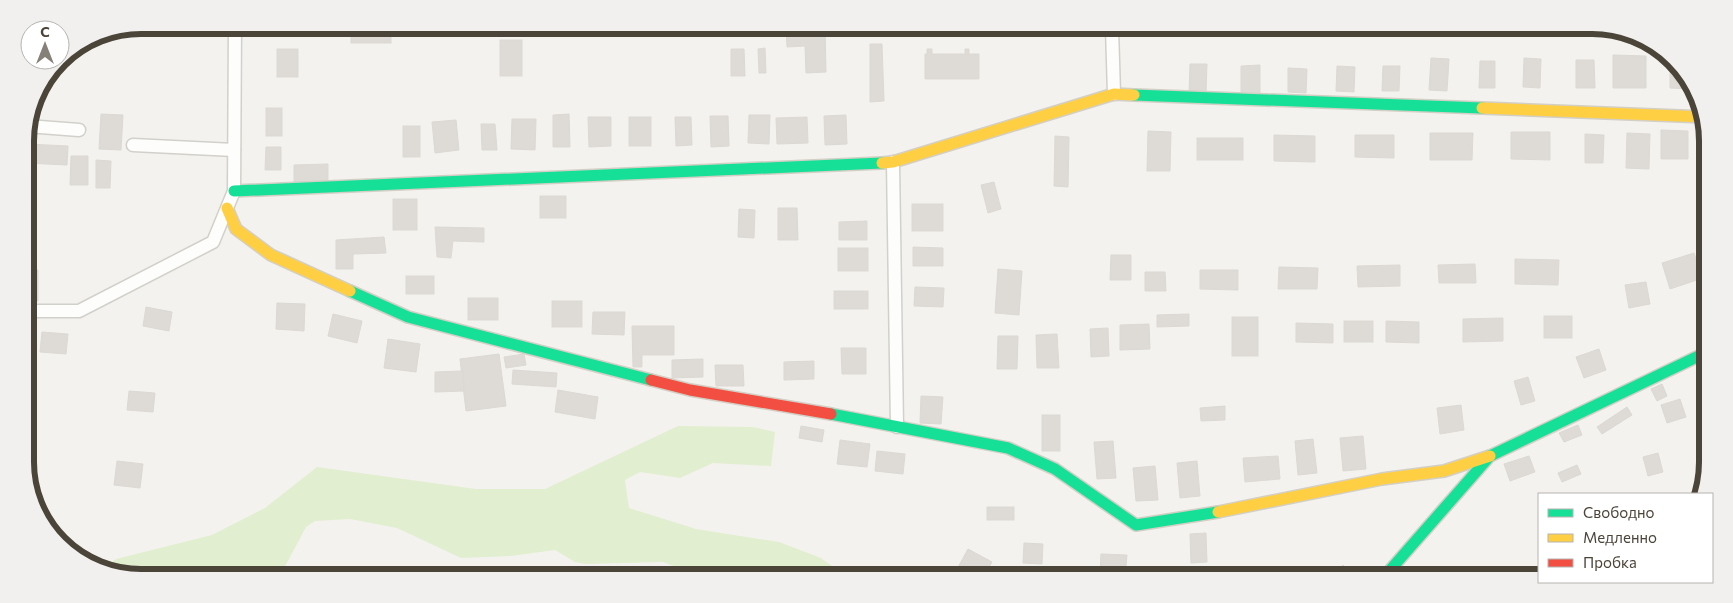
<svg xmlns="http://www.w3.org/2000/svg" width="1733" height="603" font-family="Commissioner,sans-serif">
<style>
.green{fill:#e1eecf}
.building{fill:#dedbd6;stroke:#dcd9d4}
.lines{fill:none;stroke-linecap:round;stroke-linejoin:round}
.street-casing{stroke:#d2d0cb;stroke-width:15}
.fast-casing{stroke:#d3cfc5;stroke-width:14}
.slow-casing{stroke:#d3cfc5;stroke-width:14}
.jam-casing{stroke:#d3cfc5;stroke-width:14}
.street{stroke:#fdfdfc;stroke-width:12}
.fast{stroke:#16e098;stroke-width:11}
.slow{stroke:#ffcf43;stroke-width:11}
.jam{stroke:#f24e42;stroke-width:11}
.rim{fill:none;stroke:#4b4439;stroke-width:6}
</style>
<rect width="100%" height="100%" fill="#f4f2ee"/>
<path class="green" d="M 678,426 L 753,427 L 775,432 L 771,466 L 713,463 L 680,478 L 640,472 L 625,480 L 629,508 L 696,529 L 779,542 L 821,558 L 846,576 L 698,575 L 663,562 L 585,564 L 575,562 L 555,550 L 511,556 L 461,558 L 397,528 L 350,519 L 315,521 L 306,527 L 281,574 L 111,574 L 103,569 L 116,559 L 212,535 L 265,508 L 317,467 L 476,489 L 545,489 Z"/>
<g class="building">
<rect x="351" y="26" width="40" height="17"/>
<path d="M 786,27 L 825,27 L 826,72 L 806,73 L 805,46 L 787,47 Z"/>
<rect x="500" y="40" width="22" height="36"/>
<path d="M 870,44 L 882,44 L 884,101 L 870,102 Z"/>
<path d="M 765,48 L 766,73 L 759,73 L 758,49 Z"/>
<rect x="277" y="49" width="21" height="28"/>
<path d="M 731,49 L 744,49 L 745,76 L 731,76 Z"/>
<path d="M 927,49 L 932,49 L 932,54 L 965,54 L 965,49 L 969,49 L 969,54 L 979,54 L 979,79 L 925,79 L 925,54 L 927,54 Z"/>
<path d="M 1613,55 L 1646,56 L 1646,88 L 1613,88 Z"/>
<path d="M 1431,58 L 1449,59 L 1447,91 L 1429,90 Z"/>
<path d="M 1524,58 L 1541,59 L 1540,88 L 1523,87 Z"/>
<path d="M 1670,59 L 1679,64 L 1691,89 L 1670,88 Z"/>
<path d="M 1576,60 L 1594,60 L 1595,88 L 1576,88 Z"/>
<path d="M 1480,61 L 1495,61 L 1495,88 L 1479,88 Z"/>
<path d="M 1190,64 L 1207,64 L 1206,93 L 1189,93 Z"/>
<path d="M 1260,65 L 1260,94 L 1241,94 L 1241,66 Z"/>
<path d="M 1337,66 L 1355,67 L 1354,92 L 1336,91 Z"/>
<path d="M 1383,66 L 1400,66 L 1399,91 L 1382,91 Z"/>
<path d="M 1288,68 L 1307,69 L 1306,93 L 1288,92 Z"/>
<rect x="266" y="108" width="16" height="28"/>
<path d="M 101,114 L 123,115 L 121,150 L 99,149 Z"/>
<path d="M 569,114 L 570,147 L 553,147 L 553,115 Z"/>
<path d="M 749,115 L 770,115 L 769,144 L 748,143 Z"/>
<path d="M 846,115 L 847,144 L 825,145 L 824,116 Z"/>
<path d="M 710,116 L 728,116 L 729,146 L 711,147 Z"/>
<path d="M 588,117 L 611,117 L 611,146 L 589,147 Z"/>
<rect x="629" y="117" width="22" height="29"/>
<path d="M 675,117 L 691,117 L 692,145 L 676,146 Z"/>
<path d="M 807,117 L 808,143 L 777,144 L 776,118 Z"/>
<path d="M 512,119 L 536,119 L 535,150 L 511,149 Z"/>
<path d="M 456,120 L 459,150 L 435,153 L 432,122 Z"/>
<path d="M 481,124 L 495,124 L 497,150 L 482,150 Z"/>
<rect x="403" y="126" width="17" height="31"/>
<path d="M 1661,130 L 1688,131 L 1688,159 L 1661,159 Z"/>
<path d="M 1148,131 L 1171,132 L 1170,171 L 1147,171 Z"/>
<path d="M 1511,132 L 1550,132 L 1550,160 L 1511,159 Z"/>
<path d="M 1430,133 L 1473,133 L 1472,160 L 1430,160 Z"/>
<path d="M 1627,133 L 1650,134 L 1649,169 L 1626,168 Z"/>
<path d="M 1700,133 L 1706,134 L 1706,157 L 1699,157 Z"/>
<path d="M 1585,134 L 1604,135 L 1603,163 L 1585,163 Z"/>
<path d="M 1274,135 L 1315,136 L 1315,162 L 1274,161 Z"/>
<path d="M 1355,135 L 1394,135 L 1394,158 L 1355,157 Z"/>
<path d="M 1055,136 L 1069,137 L 1068,187 L 1054,186 Z"/>
<rect x="1197" y="138" width="46" height="22"/>
<path d="M 27,144 L 68,146 L 67,165 L 26,163 Z"/>
<path d="M 266,147 L 281,147 L 281,170 L 265,170 Z"/>
<path d="M 71,156 L 88,156 L 88,185 L 70,185 Z"/>
<path d="M 96,160 L 111,161 L 110,188 L 96,188 Z"/>
<path d="M 328,164 L 328,184 L 294,185 L 294,165 Z"/>
<path d="M 994,182 L 1001,209 L 988,213 L 981,185 Z"/>
<rect x="540" y="196" width="26" height="22"/>
<rect x="393" y="199" width="24" height="31"/>
<rect x="912" y="204" width="31" height="27"/>
<path d="M 778,208 L 797,208 L 798,240 L 778,240 Z"/>
<path d="M 739,209 L 755,210 L 754,238 L 738,237 Z"/>
<path d="M 867,221 L 867,240 L 839,240 L 839,222 Z"/>
<path d="M 435,227 L 484,228 L 484,242 L 453,241 L 451,258 L 437,257 Z"/>
<path d="M 384,237 L 386,253 L 353,254 L 353,269 L 336,269 L 336,240 Z"/>
<path d="M 1705,239 L 1705,254 L 1701,255 L 1697,241 Z"/>
<path d="M 913,247 L 943,248 L 943,266 L 913,266 Z"/>
<rect x="838" y="248" width="30" height="23"/>
<path d="M 1694,253 L 1703,278 L 1670,289 L 1662,263 Z"/>
<path d="M 1111,255 L 1131,255 L 1131,280 L 1110,280 Z"/>
<path d="M 1515,259 L 1559,260 L 1558,285 L 1515,284 Z"/>
<path d="M 1475,264 L 1476,283 L 1439,283 L 1438,265 Z"/>
<path d="M 1400,265 L 1400,286 L 1358,287 L 1357,266 Z"/>
<path d="M 1279,267 L 1318,268 L 1317,289 L 1278,289 Z"/>
<path d="M 998,269 L 1022,271 L 1019,315 L 995,313 Z"/>
<path d="M 38,270 L 38,301 L 26,301 L 26,271 Z"/>
<path d="M 1200,270 L 1238,270 L 1238,290 L 1200,289 Z"/>
<path d="M 1145,272 L 1165,272 L 1166,291 L 1145,291 Z"/>
<rect x="406" y="276" width="28" height="18"/>
<path d="M 1646,282 L 1650,304 L 1629,308 L 1625,285 Z"/>
<path d="M 915,287 L 944,288 L 943,307 L 914,306 Z"/>
<rect x="834" y="291" width="34" height="18"/>
<rect x="468" y="298" width="30" height="22"/>
<rect x="552" y="301" width="30" height="26"/>
<path d="M 277,303 L 305,304 L 304,331 L 276,329 Z"/>
<path d="M 146,307 L 172,312 L 169,331 L 143,326 Z"/>
<path d="M 593,312 L 625,312 L 624,335 L 592,334 Z"/>
<path d="M 333,314 L 362,321 L 357,343 L 328,336 Z"/>
<path d="M 1189,314 L 1189,326 L 1157,327 L 1157,315 Z"/>
<rect x="1544" y="316" width="28" height="22"/>
<rect x="1232" y="317" width="26" height="39"/>
<path d="M 1503,318 L 1503,341 L 1463,342 L 1463,319 Z"/>
<rect x="1344" y="321" width="29" height="21"/>
<path d="M 1386,321 L 1419,322 L 1419,343 L 1386,342 Z"/>
<path d="M 1296,323 L 1333,324 L 1333,343 L 1296,342 Z"/>
<path d="M 1149,324 L 1150,349 L 1120,350 L 1120,325 Z"/>
<path d="M 632,326 L 674,326 L 674,355 L 642,355 L 642,367 L 633,367 Z"/>
<path d="M 1108,328 L 1109,356 L 1091,357 L 1090,329 Z"/>
<path d="M 42,332 L 68,334 L 66,354 L 40,352 Z"/>
<path d="M 1057,334 L 1059,368 L 1037,368 L 1036,335 Z"/>
<path d="M 998,336 L 1018,336 L 1017,369 L 997,369 Z"/>
<path d="M 388,339 L 420,344 L 416,372 L 384,368 Z"/>
<path d="M 841,348 L 866,348 L 866,374 L 842,374 Z"/>
<path d="M 1599,349 L 1606,370 L 1584,378 L 1576,357 Z"/>
<path d="M 499,354 L 506,406 L 466,411 L 460,359 Z"/>
<path d="M 524,354 L 526,365 L 506,368 L 504,357 Z"/>
<path d="M 703,359 L 703,377 L 672,378 L 672,360 Z"/>
<path d="M 814,361 L 814,379 L 784,380 L 784,362 Z"/>
<path d="M 715,365 L 743,365 L 744,386 L 716,386 Z"/>
<path d="M 513,370 L 557,373 L 556,387 L 512,384 Z"/>
<path d="M 463,371 L 464,391 L 435,392 L 435,372 Z"/>
<path d="M 1528,377 L 1535,401 L 1521,405 L 1514,381 Z"/>
<path d="M 1662,384 L 1667,396 L 1657,401 L 1651,389 Z"/>
<path d="M 558,390 L 598,397 L 595,419 L 555,412 Z"/>
<path d="M 129,391 L 155,393 L 153,412 L 127,410 Z"/>
<path d="M 921,396 L 943,397 L 941,424 L 920,423 Z"/>
<path d="M 1680,399 L 1686,417 L 1667,423 L 1661,405 Z"/>
<path d="M 1461,405 L 1464,430 L 1440,434 L 1437,408 Z"/>
<path d="M 1225,406 L 1225,420 L 1201,421 L 1200,408 Z"/>
<path d="M 1627,407 L 1632,415 L 1602,434 L 1597,427 Z"/>
<rect x="1042" y="415" width="18" height="36"/>
<path d="M 1578,425 L 1582,435 L 1564,442 L 1559,433 Z"/>
<path d="M 801,426 L 824,430 L 822,442 L 799,438 Z"/>
<path d="M 1363,436 L 1366,469 L 1343,471 L 1340,438 Z"/>
<path d="M 27,438 L 32,438 L 33,456 L 27,456 Z"/>
<path d="M 1313,439 L 1317,473 L 1298,475 L 1295,441 Z"/>
<path d="M 840,440 L 870,444 L 867,467 L 837,464 Z"/>
<path d="M 1113,441 L 1116,478 L 1097,479 L 1094,442 Z"/>
<path d="M 877,451 L 905,454 L 903,474 L 875,471 Z"/>
<path d="M 1658,453 L 1663,472 L 1648,476 L 1643,457 Z"/>
<path d="M 1278,456 L 1280,479 L 1245,482 L 1243,458 Z"/>
<path d="M 1529,456 L 1535,472 L 1510,481 L 1504,464 Z"/>
<path d="M 117,461 L 143,464 L 140,488 L 114,485 Z"/>
<path d="M 1197,461 L 1200,496 L 1180,498 L 1177,463 Z"/>
<path d="M 1577,465 L 1581,474 L 1562,482 L 1558,473 Z"/>
<path d="M 1155,466 L 1158,500 L 1136,501 L 1133,468 Z"/>
<rect x="987" y="507" width="27" height="13"/>
<path d="M 1206,533 L 1207,562 L 1191,563 L 1190,534 Z"/>
<path d="M 1024,543 L 1043,544 L 1042,564 L 1023,563 Z"/>
<path d="M 968,549 L 992,562 L 984,576 L 965,576 L 956,571 Z"/>
<path d="M 1101,554 L 1127,555 L 1125,577 L 1100,576 Z"/>
<path d="M 1343,565 L 1350,572 L 1345,577 L 1330,577 Z"/>
</g>
<g class="lines">
<defs>
<g id="street">
<path d="M 1112,28 L 1114,94"/>
<path d="M 27,126 L 79,130"/>
<path d="M 133,145 L 234,150"/>
<path d="M 893,162 L 897,427"/>
<path d="M 26,311 L 79,311 L 213,242 L 234,191 L 235,25"/>
</g>
<g id="fast">
<path d="M 1134,95 L 1482,108"/>
<path d="M 234,191 L 882,163"/>
<path d="M 350,291 L 408,317 L 651,380"/>
<path d="M 831,414 L 1008,448 L 1055,469 L 1136,525 L 1218,512"/>
<path d="M 1384,577 L 1490,456 L 1705,353"/>
</g>
<g id="slow">
<path d="M 1482,108 L 1705,117"/>
<path d="M 882,163 L 893,162 L 1114,94 L 1134,95"/>
<path d="M 227,208 L 236,229 L 271,255 L 350,291"/>
<path d="M 1218,512 L 1382,479 L 1444,471 L 1490,456"/>
</g>
<path id="jam" d="M 651,380 L 690,390 L 831,414"/>
</defs>
<use href="#street" class="street-casing"/>
<use href="#fast" class="fast-casing"/>
<use href="#slow" class="slow-casing"/>
<use href="#jam" class="jam-casing"/>
<use href="#street" class="street"/>
<use href="#fast" class="fast"/>
<use href="#slow" class="slow"/>
<use href="#jam" class="jam"/>
</g>
<path d="M0 0H1733V603H0ZM141 34H1592A107 107 0 0 1 1699 141V462A107 107 0 0 1 1592 569H141A107 107 0 0 1 34 462V141A107 107 0 0 1 141 34Z" fill="#f1f0ef" fill-rule="evenodd"/>
<path class="rim" d="M141 34H1592A107 107 0 0 1 1699 141V462A107 107 0 0 1 1592 569H141A107 107 0 0 1 34 462V141A107 107 0 0 1 141 34Z"/>
<rect x="1538" y="493" width="175" height="90" fill="#ffffff" stroke="#b7b4b0"/>
<rect x="1548" y="509" width="25" height="8" fill="#16e098" stroke="#b7b4b0"/>
<text x="1583" y="518" font-size="15" fill="#4b4439">Свободно</text>
<rect x="1548" y="534" width="25" height="8" fill="#ffcf43" stroke="#b7b4b0"/>
<text x="1583" y="543" font-size="15" fill="#4b4439">Медленно</text>
<rect x="1548" y="559" width="25" height="8" fill="#f24e42" stroke="#b7b4b0"/>
<text x="1583" y="568" font-size="15" fill="#4b4439">Пробка</text>
<g transform="translate(45 45)"><circle r="24" fill="#ffffff" stroke="#b7b4b0"/>
<path d="M0-4L9 19L0 12L-9 19Z" fill="#868178"/>
<text y="-8" font-size="14" font-weight="bold" text-anchor="middle" fill="#4b4439">С</text>
</g>
</svg>
